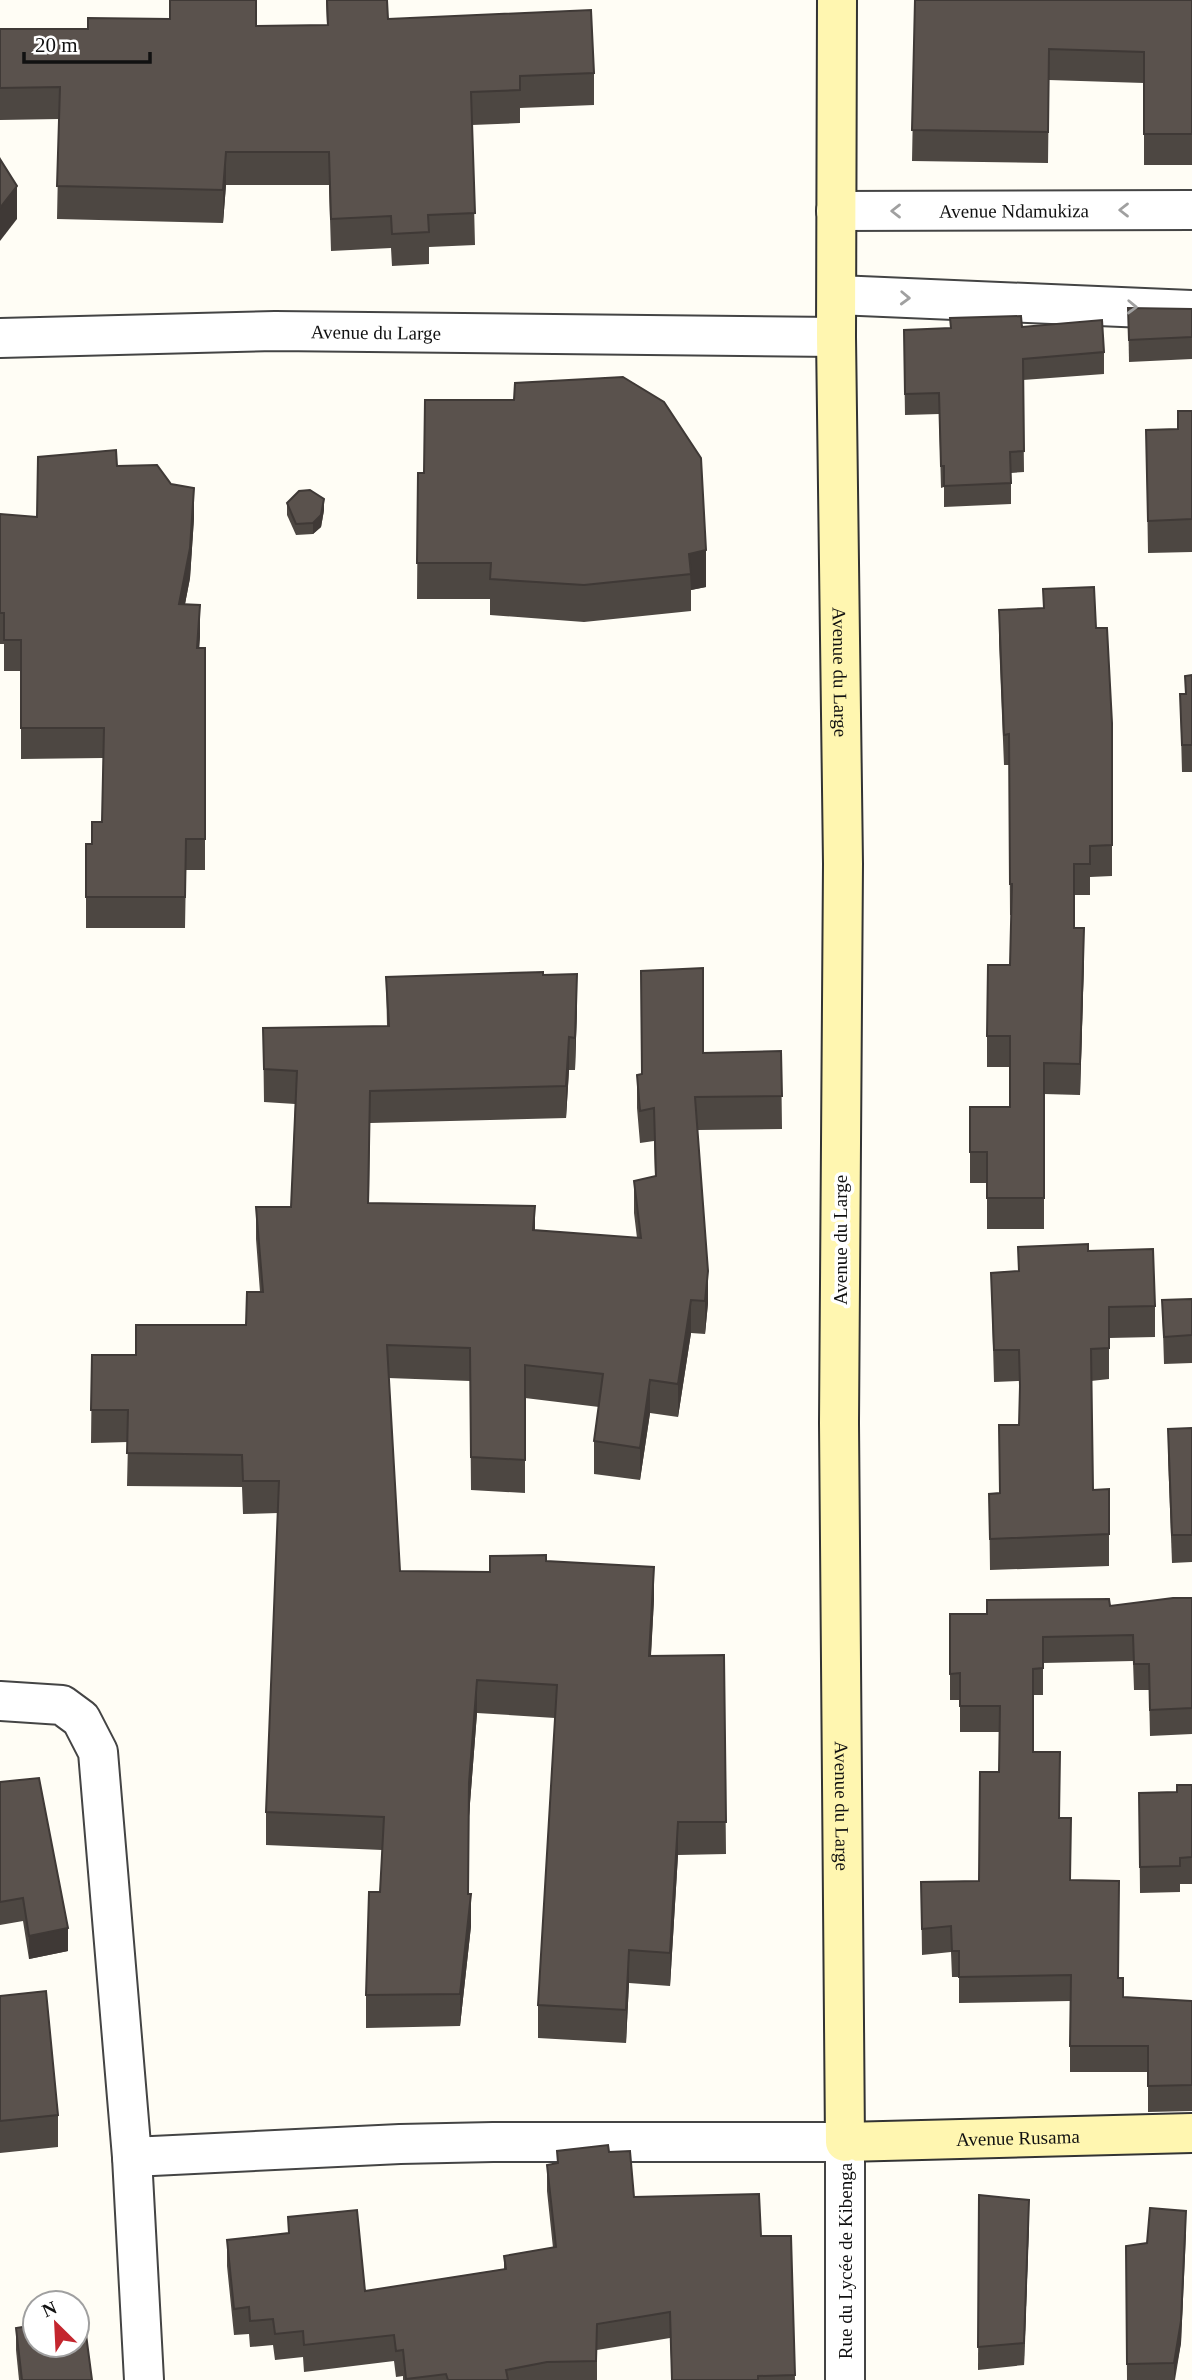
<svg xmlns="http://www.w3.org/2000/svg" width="1192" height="2380" font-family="'Times New Roman',serif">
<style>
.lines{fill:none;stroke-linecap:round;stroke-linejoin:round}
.street-casing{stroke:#444;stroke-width:42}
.secondary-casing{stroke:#333;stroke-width:42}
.street{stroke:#fff;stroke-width:38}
.secondary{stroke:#fff6b0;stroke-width:38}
.wall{fill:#4d4742}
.shaded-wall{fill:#3f3936}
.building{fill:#5a524d;stroke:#3f3936;stroke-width:2}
.oneway{stroke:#a0a0a0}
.labels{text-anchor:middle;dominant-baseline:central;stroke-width:7;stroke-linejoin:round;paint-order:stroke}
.street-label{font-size:19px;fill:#111;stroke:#fff}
</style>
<rect width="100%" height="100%" fill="#fffdf5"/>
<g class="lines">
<defs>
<g id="street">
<path id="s1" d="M 836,211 L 1192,210"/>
<path d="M 837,295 L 1192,310"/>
<path id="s2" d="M 0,338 L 275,331 L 836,337"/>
<path d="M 0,1701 L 62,1705 L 81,1719 L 98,1752 L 132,2157 L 400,2144 L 493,2142 L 845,2142 L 845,2380"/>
<path d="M 132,2157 L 144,2380"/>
</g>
<g id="secondary">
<path id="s3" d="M 837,0 L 836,337 L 843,864 L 839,1423 L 845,2142 L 1192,2133"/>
</g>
</defs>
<use href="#street" class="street-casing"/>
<use href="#secondary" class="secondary-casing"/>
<use href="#street" class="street"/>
<use href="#secondary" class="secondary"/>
</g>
<g class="wall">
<path d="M 326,0 L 387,0 L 388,19 L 594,73 L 594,105 L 520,108 L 520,123 L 472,125 L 475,245 L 429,247 L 429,264 L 392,266 L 391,248 L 331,251 L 329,185 L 226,185 L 223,223 L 57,219 L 59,119 L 0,120 L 0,29 L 88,29 L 327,25 Z"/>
<path d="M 915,0 L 1192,0 L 1192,165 L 1144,165 L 1144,83 L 1049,80 L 1048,163 L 912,161 Z"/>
<path d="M 1128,308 L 1192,309 L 1192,359 L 1129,362 Z"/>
<path d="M 1022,327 L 1104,352 L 1104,374 L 1023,380 L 1024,472 L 1011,473 L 1011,504 L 944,507 L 944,487 L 941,488 L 939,414 L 905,415 L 904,351 Z"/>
<path d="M 514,400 L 706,587 L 691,590 L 691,611 L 584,622 L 490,615 L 490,599 L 417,599 L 418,473 L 424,473 Z"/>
<path d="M 1192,411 L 1192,552 L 1148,553 L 1146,430 L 1178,429 Z"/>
<path d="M 117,466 L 194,518 L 190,578 L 185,604 L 200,636 L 199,648 L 205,648 L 205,870 L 186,870 L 185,928 L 86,928 L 86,844 L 92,844 L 102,822 L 103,758 L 21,759 L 21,671 L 4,671 L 4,644 L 0,644 L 0,514 L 37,517 Z"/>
<path d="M 287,503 L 324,510 L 321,527 L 313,534 L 296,535 L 287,515 Z"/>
<path d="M 1043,589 L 1096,628 L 1112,723 L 1112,876 L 1090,877 L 1090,895 L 1074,895 L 1074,928 L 1084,959 L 1080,1095 L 1044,1094 L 1044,1229 L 987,1229 L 987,1183 L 970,1183 L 970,1107 L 1010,1107 L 1010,1067 L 987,1067 L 987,1036 L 1010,965 L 1011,915 L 1010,915 L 1009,765 L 1004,765 L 999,641 L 999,610 L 1043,608 Z"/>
<path d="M 1192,675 L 1192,772 L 1182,772 L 1180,694 L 1185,694 L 1185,676 Z"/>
<path d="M 543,975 L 577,1007 L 575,1070 L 569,1070 L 566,1118 L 370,1123 L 369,1203 L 535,1231 L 637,1238 L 634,1213 L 634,1181 L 655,1176 L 654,1141 L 640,1143 L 637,1108 L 637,1075 L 642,1074 L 703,1053 L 781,1051 L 782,1129 L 697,1130 L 708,1303 L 705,1334 L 691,1333 L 678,1417 L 650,1413 L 640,1480 L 594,1474 L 594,1441 L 599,1407 L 525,1398 L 525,1493 L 471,1490 L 470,1381 L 388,1378 L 400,1571 L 490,1572 L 546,1561 L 654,1599 L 651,1656 L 724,1655 L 726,1854 L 678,1855 L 670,1986 L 629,1983 L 626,2043 L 538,2038 L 538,2005 L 555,1718 L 477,1713 L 469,1816 L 469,1894 L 471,1926 L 460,2026 L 366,2028 L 366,1995 L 380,1892 L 382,1850 L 266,1845 L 266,1812 L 278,1513 L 243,1514 L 242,1487 L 127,1486 L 128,1442 L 91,1443 L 92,1355 L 136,1355 L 246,1325 L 260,1292 L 256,1239 L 256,1207 L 291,1207 L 295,1104 L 264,1102 L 263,1028 L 387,1026 L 386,977 Z"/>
<path d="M 1018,1247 L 1088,1251 L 1155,1306 L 1155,1337 L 1109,1338 L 1109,1379 L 1091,1381 L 1093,1490 L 1109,1489 L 1109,1566 L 990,1570 L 989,1494 L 1000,1493 L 1019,1425 L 1020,1400 L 1019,1381 L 994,1382 L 991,1273 L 1018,1271 Z"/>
<path d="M 1192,1299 L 1192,1363 L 1164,1364 L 1162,1300 Z"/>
<path d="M 1192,1428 L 1192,1562 L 1172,1563 L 1168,1456 L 1168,1429 Z"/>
<path d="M 1192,1598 L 1192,1734 L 1150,1736 L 1149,1690 L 1134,1690 L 1133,1661 L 1043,1663 L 1043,1695 L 1033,1695 L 1033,1752 L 1059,1818 L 1070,1880 L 1118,1978 L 1123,1997 L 1192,2001 L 1192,2111 L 1148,2112 L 1148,2072 L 1070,2072 L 1070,2001 L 959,2003 L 959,1977 L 952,1977 L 951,1952 L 922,1955 L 921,1882 L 979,1881 L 999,1772 L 999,1732 L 960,1732 L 960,1700 L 950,1700 L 950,1614 L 987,1614 L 1110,1606 Z"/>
<path d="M 0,1782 L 68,1951 L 29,1959 L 23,1921 L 0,1925 Z"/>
<path d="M 1192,1785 L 1192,1884 L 1180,1884 L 1180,1892 L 1140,1893 L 1139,1793 L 1177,1792 Z"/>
<path d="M 0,1996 L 58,2115 L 58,2147 L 0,2153 Z"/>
<path d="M 557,2151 L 609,2152 L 634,2197 L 761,2236 L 791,2236 L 795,2380 L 672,2380 L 670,2338 L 597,2350 L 597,2380 L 403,2380 L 403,2376 L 396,2377 L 394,2361 L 304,2372 L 303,2357 L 275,2360 L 273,2345 L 250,2347 L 249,2334 L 234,2335 L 227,2266 L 227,2240 L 288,2233 L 288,2217 L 365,2291 L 504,2269 L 504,2256 L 553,2248 L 547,2191 L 547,2165 L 557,2163 Z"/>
<path d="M 979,2195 L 1029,2222 L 1024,2365 L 978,2370 Z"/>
<path d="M 1186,2234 L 1181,2343 L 1175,2380 L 1127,2380 L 1126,2246 L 1147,2243 Z"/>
<path d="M 16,2328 L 92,2380 L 19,2380 L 16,2350 Z"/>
</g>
<g class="shaded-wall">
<path d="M 226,152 L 226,185 L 223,223 L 223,190 Z"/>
<path d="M 17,186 L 17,219 L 0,241 L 0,208 Z"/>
<path d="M 194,488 L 194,518 L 190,578 L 179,635 L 179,604 Z"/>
<path d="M 324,499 L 324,510 L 321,527 L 313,534 L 313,523 Z"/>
<path d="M 706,550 L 706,587 L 691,590 L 689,554 Z"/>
<path d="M 200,605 L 200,636 L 197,679 L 197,648 Z"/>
<path d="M 1084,928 L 1084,959 L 1080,1095 L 1080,1064 Z"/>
<path d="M 577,974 L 577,1007 L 575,1070 L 575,1038 Z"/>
<path d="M 569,1037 L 569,1070 L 566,1118 L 566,1086 Z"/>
<path d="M 535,1206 L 535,1239 L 533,1230 Z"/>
<path d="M 708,1271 L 708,1303 L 705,1334 L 705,1301 Z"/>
<path d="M 691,1300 L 691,1333 L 678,1417 L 678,1384 Z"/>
<path d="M 650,1380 L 650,1413 L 640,1480 L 640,1448 Z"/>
<path d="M 654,1567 L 654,1599 L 649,1688 L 649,1656 Z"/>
<path d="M 477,1680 L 477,1713 L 469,1816 L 468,1917 L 471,1894 L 471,1926 L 460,2026 L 460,1994 L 469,1783 Z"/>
<path d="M 678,1822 L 678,1855 L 670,1986 L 670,1953 Z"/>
<path d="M 68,1928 L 68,1951 L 29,1959 L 29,1936 Z"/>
<path d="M 629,1950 L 629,1983 L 626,2043 L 626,2010 Z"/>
<path d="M 1029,2200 L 1029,2222 L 1024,2365 L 1024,2343 Z"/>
<path d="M 1186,2211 L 1181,2343 L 1174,2380 L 1174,2363 Z"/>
</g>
<g class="building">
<path d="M 170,0 L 256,0 L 256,26 L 328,25 L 327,0 L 387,0 L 388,19 L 591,10 L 594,73 L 520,76 L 520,90 L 471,92 L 475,213 L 428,215 L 429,232 L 392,234 L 391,216 L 331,219 L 329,152 L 226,152 L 223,190 L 57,186 L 60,87 L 0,88 L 0,29 L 88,29 L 88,18 L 170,19 Z"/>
<path d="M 915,0 L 1192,0 L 1192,134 L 1144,134 L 1144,52 L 1049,49 L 1048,132 L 912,130 Z"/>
<path d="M 0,159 L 17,186 L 0,208 Z"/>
<path d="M 1128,308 L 1192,309 L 1192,337 L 1129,340 Z"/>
<path d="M 1021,316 L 1022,327 L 1102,320 L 1104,352 L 1023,359 L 1024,451 L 1010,452 L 1011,483 L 944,486 L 944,466 L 941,466 L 939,393 L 905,394 L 904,330 L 951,328 L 950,318 Z"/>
<path d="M 623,377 L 664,402 L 701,458 L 706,550 L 689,554 L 691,574 L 584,585 L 490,579 L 491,563 L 417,563 L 418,473 L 424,473 L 425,400 L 514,400 L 515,383 Z"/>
<path d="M 1178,411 L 1192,411 L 1192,519 L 1148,521 L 1146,430 L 1178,429 Z"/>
<path d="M 116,450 L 117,466 L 157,465 L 171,484 L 194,488 L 190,548 L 179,604 L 200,605 L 197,648 L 205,648 L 205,839 L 186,839 L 185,897 L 86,897 L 86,844 L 92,844 L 92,822 L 102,822 L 104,728 L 21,728 L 21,640 L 4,640 L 4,613 L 0,613 L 0,514 L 37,517 L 38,457 Z"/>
<path d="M 310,490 L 324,499 L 321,515 L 313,523 L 296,524 L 287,503 L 299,491 Z"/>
<path d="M 1094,587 L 1096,628 L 1107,628 L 1112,723 L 1112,845 L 1090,846 L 1090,864 L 1074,864 L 1074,928 L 1084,928 L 1080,1064 L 1044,1063 L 1044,1198 L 987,1198 L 987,1152 L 970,1152 L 970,1107 L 1010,1107 L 1010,1036 L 987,1036 L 988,965 L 1010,965 L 1012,884 L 1010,884 L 1009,734 L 1004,735 L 999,610 L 1044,608 L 1043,589 Z"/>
<path d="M 1192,675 L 1192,745 L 1182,745 L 1180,694 L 1186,694 L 1185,676 Z"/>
<path d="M 703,968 L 703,1053 L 781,1051 L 782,1096 L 695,1097 L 708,1271 L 705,1301 L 691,1300 L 678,1384 L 650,1380 L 640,1448 L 594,1441 L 603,1374 L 525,1365 L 525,1460 L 471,1457 L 470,1348 L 387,1345 L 400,1571 L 490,1572 L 490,1556 L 546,1555 L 546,1561 L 654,1567 L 649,1656 L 724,1655 L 726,1822 L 678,1822 L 670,1953 L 629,1950 L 626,2010 L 538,2005 L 557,1685 L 477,1680 L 469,1783 L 468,1894 L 471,1894 L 460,1994 L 366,1995 L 369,1892 L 380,1892 L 384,1817 L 266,1812 L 279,1481 L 243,1481 L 242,1455 L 127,1453 L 128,1410 L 91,1410 L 92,1355 L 136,1355 L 136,1325 L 246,1325 L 247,1292 L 263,1292 L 256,1207 L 291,1207 L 297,1071 L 264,1069 L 263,1028 L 389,1026 L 386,977 L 543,972 L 543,975 L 577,974 L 575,1038 L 569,1037 L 566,1086 L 370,1091 L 368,1203 L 535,1206 L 533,1230 L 641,1238 L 634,1181 L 656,1176 L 654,1108 L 640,1111 L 637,1075 L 642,1074 L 641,971 Z"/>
<path d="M 1088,1244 L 1088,1251 L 1153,1249 L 1155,1306 L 1109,1307 L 1109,1348 L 1091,1349 L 1093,1490 L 1109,1489 L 1109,1534 L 990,1539 L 989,1494 L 1000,1493 L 999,1425 L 1019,1425 L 1020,1386 L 1019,1350 L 994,1350 L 991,1273 L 1019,1271 L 1018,1247 Z"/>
<path d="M 1192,1299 L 1192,1335 L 1164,1337 L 1162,1300 Z"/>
<path d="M 1192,1428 L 1192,1535 L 1172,1535 L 1168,1429 Z"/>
<path d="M 1173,1598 L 1192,1598 L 1192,1708 L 1150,1710 L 1149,1664 L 1134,1664 L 1133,1635 L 1043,1637 L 1043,1668 L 1033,1669 L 1033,1752 L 1060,1752 L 1059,1818 L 1071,1818 L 1070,1880 L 1119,1881 L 1118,1978 L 1123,1978 L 1123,1997 L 1192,2001 L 1192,2085 L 1148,2086 L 1148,2046 L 1070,2046 L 1071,1975 L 959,1977 L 959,1951 L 952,1951 L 951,1926 L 922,1929 L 921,1882 L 979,1881 L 980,1772 L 999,1772 L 1000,1706 L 960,1706 L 960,1673 L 950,1674 L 950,1614 L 987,1614 L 987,1600 L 1109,1599 L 1110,1606 Z"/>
<path d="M 39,1778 L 68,1928 L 29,1936 L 23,1898 L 0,1902 L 0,1782 Z"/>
<path d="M 1177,1785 L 1192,1785 L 1192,1857 L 1180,1858 L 1180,1866 L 1140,1867 L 1139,1793 L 1177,1792 Z"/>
<path d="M 46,1991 L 58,2115 L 0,2121 L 0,1996 Z"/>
<path d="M 608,2145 L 609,2152 L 630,2151 L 634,2197 L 759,2194 L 761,2236 L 791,2236 L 795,2375 L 758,2376 L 758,2380 L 672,2380 L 670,2312 L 597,2324 L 596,2361 L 547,2362 L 506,2370 L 508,2380 L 448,2380 L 446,2374 L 406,2379 L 403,2350 L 396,2351 L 394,2335 L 304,2345 L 303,2331 L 275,2334 L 273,2319 L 250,2321 L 249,2307 L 234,2309 L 227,2240 L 289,2233 L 288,2217 L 357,2210 L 365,2291 L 506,2269 L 504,2256 L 556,2247 L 547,2165 L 558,2163 L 557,2151 Z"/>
<path d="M 979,2195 L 1029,2200 L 1024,2343 L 978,2347 Z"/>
<path d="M 1150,2208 L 1186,2211 L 1181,2321 L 1174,2363 L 1127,2364 L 1126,2246 L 1147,2243 Z"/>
<path d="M 84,2319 L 92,2380 L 22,2380 L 16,2328 L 35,2325 L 35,2345 L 77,2345 L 77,2320 Z"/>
</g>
<defs><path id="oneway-chevron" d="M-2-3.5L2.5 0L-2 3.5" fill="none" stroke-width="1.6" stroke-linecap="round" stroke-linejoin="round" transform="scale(1.75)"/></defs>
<g class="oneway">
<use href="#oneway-chevron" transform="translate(1124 210) rotate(180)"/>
<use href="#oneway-chevron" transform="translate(896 211) rotate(180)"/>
<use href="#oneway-chevron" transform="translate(905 298) rotate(2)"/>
<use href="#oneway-chevron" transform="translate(1132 307) rotate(2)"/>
</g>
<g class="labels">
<g class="street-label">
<text stroke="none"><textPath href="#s1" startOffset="178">Avenue Ndamukiza</textPath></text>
<text stroke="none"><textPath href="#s2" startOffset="376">Avenue du Large</textPath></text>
<text stroke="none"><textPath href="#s3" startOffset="672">Avenue du Large</textPath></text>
<text transform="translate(840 1240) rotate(-90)">Avenue du Large</text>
<text stroke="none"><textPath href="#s3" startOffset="1806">Avenue du Large</textPath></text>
<text stroke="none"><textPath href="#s3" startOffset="2315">Avenue Rusama</textPath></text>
<text transform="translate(845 2261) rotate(-90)">Rue du Lycée de Kibenga</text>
</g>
</g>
<g transform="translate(56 2324) rotate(336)"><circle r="33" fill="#ffffff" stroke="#a0a0a0" stroke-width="2"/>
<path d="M0-5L12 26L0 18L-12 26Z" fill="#c4262e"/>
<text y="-10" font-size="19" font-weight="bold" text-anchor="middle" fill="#111111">N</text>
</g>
<path d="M24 52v10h126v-10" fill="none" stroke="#111111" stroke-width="3.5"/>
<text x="35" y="52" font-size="21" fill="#111111" stroke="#ffffff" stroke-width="5" paint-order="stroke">20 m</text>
</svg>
